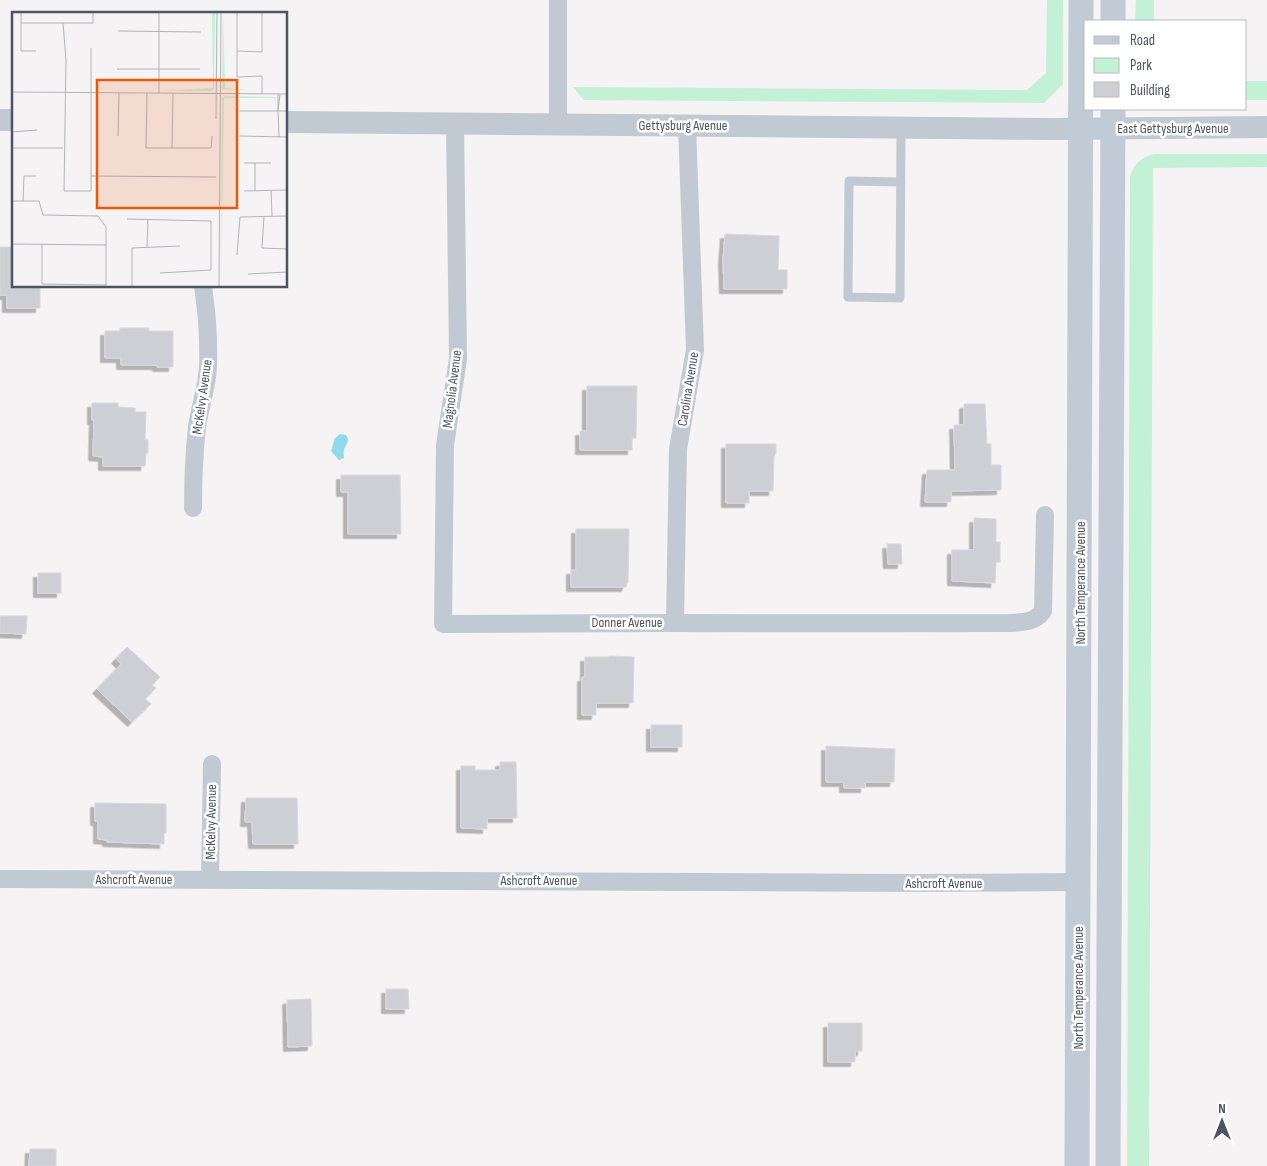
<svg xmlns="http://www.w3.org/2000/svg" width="1267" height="1166" font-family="'Sofia Sans Condensed',sans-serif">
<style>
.green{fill:#c3f1d5}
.water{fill:#90daee}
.building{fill:#cdcfd5;stroke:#d7d9de;filter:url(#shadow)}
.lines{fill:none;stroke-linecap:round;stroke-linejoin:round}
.service{stroke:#c1cad2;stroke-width:9}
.minor{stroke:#c1cad2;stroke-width:18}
.tertiary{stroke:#c1cad2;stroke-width:22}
.secondary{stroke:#c1cbd6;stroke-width:25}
.labels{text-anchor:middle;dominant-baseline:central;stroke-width:5;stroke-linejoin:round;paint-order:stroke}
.street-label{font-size:14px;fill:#4a5661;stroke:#fff}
.inset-road{fill:none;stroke:#b1b4b9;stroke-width:1}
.view{fill:#e8590c;fill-opacity:0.15;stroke:#e8590c;stroke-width:2.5}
.inset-edge{fill:none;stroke:#4a5661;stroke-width:2.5}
</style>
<defs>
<filter id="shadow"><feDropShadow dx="-4.5" dy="4.5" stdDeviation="0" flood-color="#0004"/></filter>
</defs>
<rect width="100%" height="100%" fill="#f5f3f3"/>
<g class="green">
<path d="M 1047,0 L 1063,0 L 1063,84 L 1044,103 L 584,100 L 573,87 L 1027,90 L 1046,73 Z"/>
<path d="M 1136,0 L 1154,0 L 1154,21 L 1135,21 Z"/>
<rect x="1246" y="81" width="21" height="19"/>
<path d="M 1154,154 L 1267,154 L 1267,167 L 1153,168 L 1149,1166 L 1127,1166 L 1130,177 C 1134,163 1141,158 1154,154 Z"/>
</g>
<path class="water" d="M 340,434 L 346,435 C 351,442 345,444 344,450 C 343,453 344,455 344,458 L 339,460 L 331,451 L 335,438 Z"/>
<g class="building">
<path d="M 725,234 L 779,236 L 778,270 L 787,270 L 787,289 L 724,289 L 723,260 Z"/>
<path d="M 0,247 L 14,247 L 14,286 L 40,286 L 40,308 L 7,308 L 7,295 L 0,295 Z"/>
<path d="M 120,328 L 149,328 L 149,331 L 173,331 L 173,367 L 157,367 L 157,365 L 121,365 L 121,358 L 105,358 L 105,331 L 120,331 Z"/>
<path d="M 587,386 L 637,386 L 636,438 L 632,438 L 632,450 L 580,450 L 580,431 L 587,431 Z"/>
<path d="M 92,403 L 118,403 L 118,407 L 135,408 L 135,412 L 146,412 L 145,440 L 148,440 L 148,453 L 146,453 L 145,466 L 103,466 L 103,457 L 93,456 L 94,420 L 92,420 Z"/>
<path d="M 964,404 L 985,404 L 987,444 L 991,444 L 991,465 L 1001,465 L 1001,490 L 951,491 L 951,502 L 925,502 L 927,470 L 955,470 L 954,425 L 964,425 Z"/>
<path d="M 726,444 L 776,444 L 776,453 L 774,456 L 773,491 L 749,491 L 749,503 L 726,503 Z"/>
<path d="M 341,475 L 400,475 L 401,534 L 348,534 L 348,492 L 341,492 Z"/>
<path d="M 974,518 L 996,519 L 996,542 L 1000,542 L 1000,562 L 996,562 L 995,583 L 952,581 L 952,550 L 974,550 Z"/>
<path d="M 576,529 L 629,529 L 628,583 L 627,583 L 626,587 L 571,587 L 571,570 L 576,570 Z"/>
<path d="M 887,544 L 901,544 L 902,564 L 888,564 Z"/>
<rect x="38" y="573" width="23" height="20"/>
<path d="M 0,616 L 27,616 L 26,634 L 0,633 Z"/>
<path d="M 127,647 L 160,677 L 152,685 L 156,688 L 145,699 L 151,704 L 132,722 L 97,689 L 121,664 L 116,659 Z"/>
<path d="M 609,656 L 634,657 L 633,703 L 596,703 L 596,715 L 582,715 L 582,677 L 585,677 L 585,657 L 609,657 Z"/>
<rect x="651" y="725" width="31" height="22"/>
<path d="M 826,746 L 895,749 L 894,782 L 865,782 L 865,788 L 844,788 L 844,782 L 826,782 Z"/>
<path d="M 500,762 L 516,762 L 517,818 L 487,818 L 487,829 L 461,828 L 461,766 L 475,766 L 475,770 L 500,770 Z"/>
<path d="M 246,798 L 297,798 L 298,844 L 253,844 L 252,822 L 245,822 Z"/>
<path d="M 95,803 L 166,804 L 166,833 L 164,833 L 164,844 L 107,842 L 107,840 L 98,839 L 98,821 L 95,821 Z"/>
<path d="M 386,989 L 408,989 L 409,1009 L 386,1009 Z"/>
<path d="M 311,999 L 312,1046 L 288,1047 L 287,1000 Z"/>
<path d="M 828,1023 L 862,1023 L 862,1051 L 855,1051 L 855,1062 L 828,1062 Z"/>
<path d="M 30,1149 L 56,1149 L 56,1166 L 29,1166 Z"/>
</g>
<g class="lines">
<path class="service" d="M 901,182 L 849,181 L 848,297 L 900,298 L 901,127"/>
<g class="minor">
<path d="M 558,0 L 558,124"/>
<path d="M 455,123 L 458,359 L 445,445 L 443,624 C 632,622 821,624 1010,623 C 1023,622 1034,623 1043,611 L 1045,515"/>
<path d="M 193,508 C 193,481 194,454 197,427 C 200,407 207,387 208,367 C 209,340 207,313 203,286"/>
<path d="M 675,622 L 678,449 L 695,350 L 687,125"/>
<path d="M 0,879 L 918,883 L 1079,882"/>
<path d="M 210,879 L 212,764"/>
</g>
<g class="tertiary">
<path d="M 0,120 L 14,120"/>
<path d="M 286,122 L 1055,129 L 1267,127"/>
</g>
<g class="secondary">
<path d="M 1113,21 L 1113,0"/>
<path d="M 1077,1166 L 1081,0"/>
<path d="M 1108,1166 L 1113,109"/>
</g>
</g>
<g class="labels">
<g class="street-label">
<text x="683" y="125">Gettysburg Avenue</text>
<text x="1173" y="128">East Gettysburg Avenue</text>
<text transform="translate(452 389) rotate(-83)">Magnolia Avenue</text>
<text transform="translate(688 389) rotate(-81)">Carolina Avenue</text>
<text transform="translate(202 397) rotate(-82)">McKelvy Avenue</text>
<text transform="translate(1080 583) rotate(-90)">North Temperance Avenue</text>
<text x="627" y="622">Donner Avenue</text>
<text transform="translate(211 822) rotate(-89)">McKelvy Avenue</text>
<text x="134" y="879">Ashcroft Avenue</text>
<text x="539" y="880">Ashcroft Avenue</text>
<text x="944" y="883">Ashcroft Avenue</text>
<text transform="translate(1078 988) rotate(-90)">North Temperance Avenue</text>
</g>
</g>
<g transform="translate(12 12)">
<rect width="275" height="275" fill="#f5f3f3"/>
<path d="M 200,0 L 203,0 L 202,77 L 200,79 L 150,79 L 201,76 ZM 211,0 L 213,76 L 247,79 L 210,77 ZM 213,84 L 263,85 L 264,95 L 262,86 L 212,86 L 209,275 L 210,86 Z" fill="#c3f1d5"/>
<path class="inset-road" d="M 9,0 L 9,39 L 24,39M 147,0 L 147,81M 225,0 L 225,65 L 250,64 L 250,82M 9,11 L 81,11 L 81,0M 51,11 L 54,48 L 52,179 L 79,179 L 79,36M 106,19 L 189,20M 225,39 L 250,40 L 250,0M 105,57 L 188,57M 0,80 L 275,82M 135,81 L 134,136 L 199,136 L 200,124M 266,82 L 266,99 L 268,82M 227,99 L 275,99M 266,99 L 267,125M 204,107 L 205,0M 0,120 L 25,118M 106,124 L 107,81M 227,124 L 275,125M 0,136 L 51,136M 160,136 L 161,81M 232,151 L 259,151M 79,164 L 204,165M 243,178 L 243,151M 259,178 L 260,204M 232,179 L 275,178M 0,189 L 27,189 L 31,203 L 86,204 L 94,215 L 94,275M 11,189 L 12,164 L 24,164M 252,204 L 250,236 L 275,237M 115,207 L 199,209 L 199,258 L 148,261M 0,232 L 94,233M 30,232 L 30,272 L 94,273M 135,235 L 136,207M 225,243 L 228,205 L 275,204M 236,262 L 275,260M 120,275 L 120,236 L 168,234M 207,275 L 209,0"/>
<path class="view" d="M 85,68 L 225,68 L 225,196 L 85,196 Z"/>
<rect width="275" height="275" class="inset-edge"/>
</g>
<rect x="1084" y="20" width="162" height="90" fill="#ffffff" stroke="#b7bbc0"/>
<rect x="1094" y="36" width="25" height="8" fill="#c1cbd6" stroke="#b7bbc0"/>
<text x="1130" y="45" font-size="15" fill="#4a5661">Road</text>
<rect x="1094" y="58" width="25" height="15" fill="#c3f1d5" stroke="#b7bbc0"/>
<text x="1130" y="70" font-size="15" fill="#4a5661">Park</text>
<rect x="1094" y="82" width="25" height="15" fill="#cdcfd5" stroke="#b7bbc0"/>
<text x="1130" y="95" font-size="15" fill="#4a5661">Building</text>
<g transform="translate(1222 1121)" stroke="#ffffff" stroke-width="4" paint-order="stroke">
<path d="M0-4L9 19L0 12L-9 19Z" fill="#4a5661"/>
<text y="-8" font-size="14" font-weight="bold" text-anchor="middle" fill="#4a5661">N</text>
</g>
</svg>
